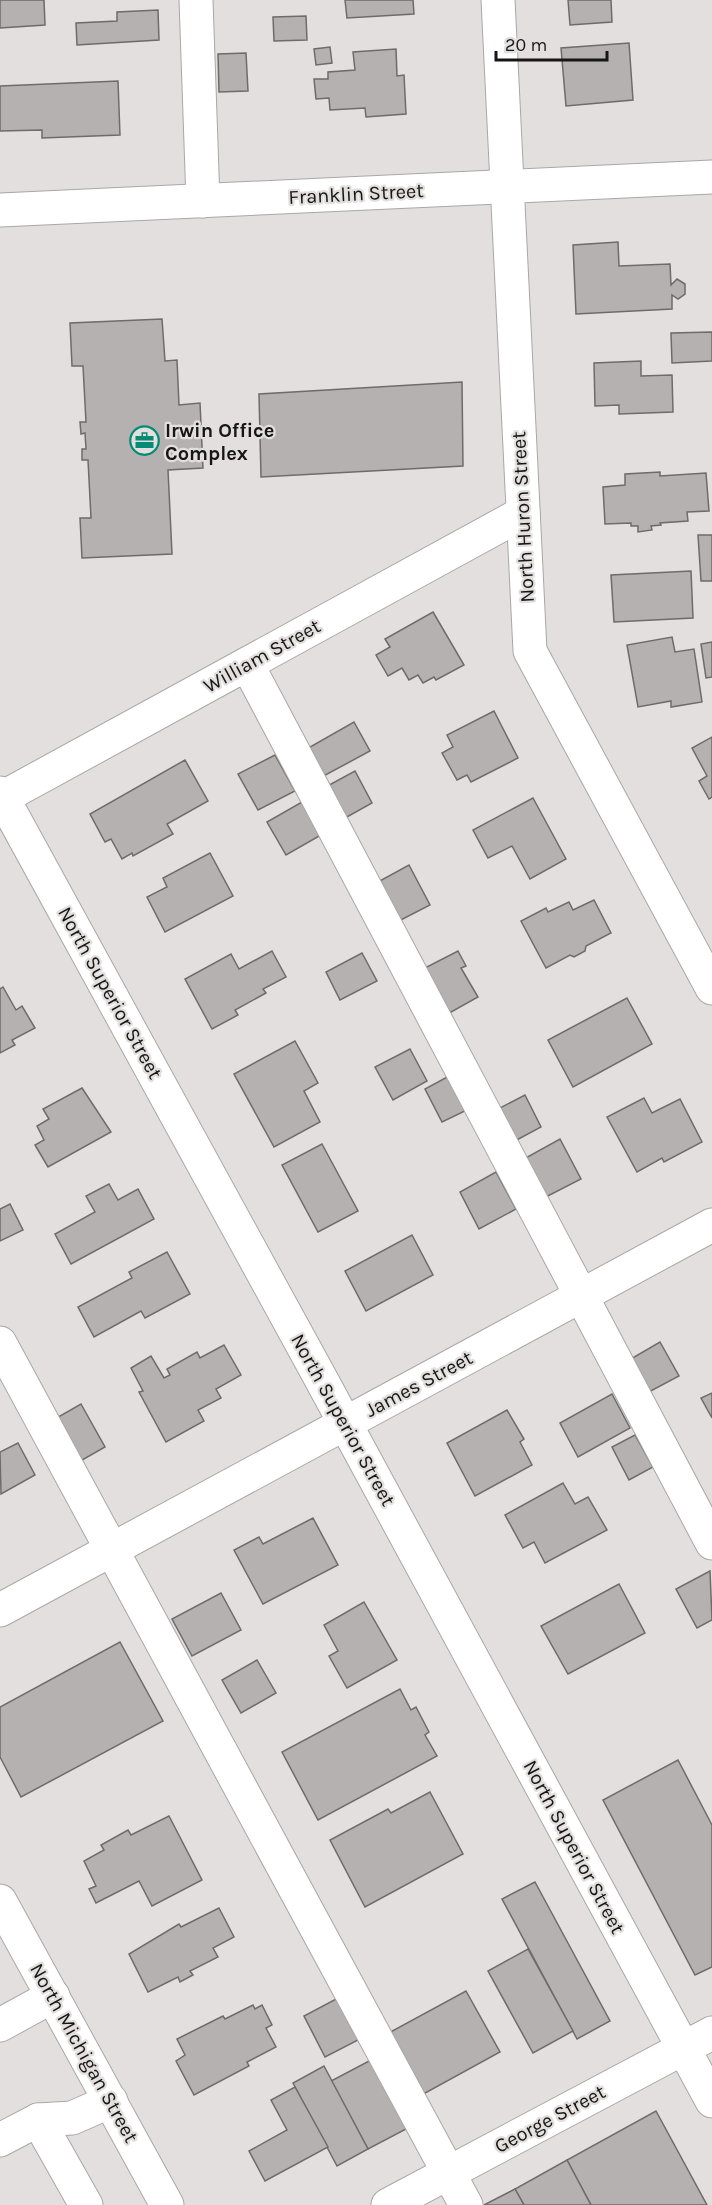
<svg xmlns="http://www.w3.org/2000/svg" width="712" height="2205" font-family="Karla,sans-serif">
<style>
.building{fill:#b4b1b0;stroke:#6f6b6b;stroke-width:1.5}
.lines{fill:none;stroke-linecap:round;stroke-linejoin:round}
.minor-casing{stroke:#aaa7a6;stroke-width:35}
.major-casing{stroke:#aaa7a6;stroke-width:35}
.minor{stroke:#fff;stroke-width:33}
.major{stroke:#fff;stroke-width:33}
.labels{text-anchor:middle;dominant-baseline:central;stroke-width:4.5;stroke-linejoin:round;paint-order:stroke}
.street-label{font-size:20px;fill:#171515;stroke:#e3dfdf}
.poi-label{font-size:20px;font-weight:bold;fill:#171515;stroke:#e3dfdf;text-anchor:start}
</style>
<rect width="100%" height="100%" fill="#e3dfdf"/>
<g class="building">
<path d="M 0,0 L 44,0 L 45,25 L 0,28 Z"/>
<path d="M 345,0 L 413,0 L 414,14 L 347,18 Z"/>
<path d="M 568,0 L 611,0 L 612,22 L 570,25 Z"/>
<path d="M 158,10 L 159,40 L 77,45 L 76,23 L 117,21 L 117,12 Z"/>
<path d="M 306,16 L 307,40 L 274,41 L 273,17 Z"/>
<path d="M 629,43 L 633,100 L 566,106 L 561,48 Z"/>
<path d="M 330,47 L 332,63 L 316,65 L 314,49 Z"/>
<path d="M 396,49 L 397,76 L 404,75 L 406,114 L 366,117 L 365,108 L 330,110 L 329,98 L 316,99 L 314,79 L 328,79 L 328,72 L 355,70 L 353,52 Z"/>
<path d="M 246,53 L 248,91 L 219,92 L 218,54 Z"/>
<path d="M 118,81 L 120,135 L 42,138 L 42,130 L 0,131 L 0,86 Z"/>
<path d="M 618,242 L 619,266 L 670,264 L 671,285 L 677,279 L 685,284 L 685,294 L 678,299 L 672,295 L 672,309 L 576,314 L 573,245 Z"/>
<path d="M 162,319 L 165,361 L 177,360 L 179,405 L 200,403 L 203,468 L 168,470 L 172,554 L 82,558 L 80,518 L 91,518 L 88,460 L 82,460 L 82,449 L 86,449 L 85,433 L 81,434 L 80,422 L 86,422 L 83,366 L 72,366 L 70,323 Z"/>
<path d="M 712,332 L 712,361 L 672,363 L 671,333 Z"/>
<path d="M 641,361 L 641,376 L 672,375 L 673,412 L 619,414 L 619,405 L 595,406 L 594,363 Z"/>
<path d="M 462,382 L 463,466 L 261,477 L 259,394 Z"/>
<path d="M 660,472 L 660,476 L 706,473 L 709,511 L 687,512 L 688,521 L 660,523 L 661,525 L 651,526 L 652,530 L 638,532 L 638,526 L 631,526 L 631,523 L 605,524 L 603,487 L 625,485 L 625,474 Z"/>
<path d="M 698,535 L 712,535 L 712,581 L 701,581 Z"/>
<path d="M 691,571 L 693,618 L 614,622 L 611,575 Z"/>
<path d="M 433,612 L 464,665 L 436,680 L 434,677 L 423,683 L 418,675 L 409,680 L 402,668 L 388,676 L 376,655 L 390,647 L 385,639 Z"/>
<path d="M 672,637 L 675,652 L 694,649 L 702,702 L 671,707 L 671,701 L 638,707 L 627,645 Z"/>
<path d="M 712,642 L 712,677 L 706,678 L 701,644 Z"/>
<path d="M 494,711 L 518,758 L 471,782 L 467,775 L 457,780 L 442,753 L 453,747 L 447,735 Z"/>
<path d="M 354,722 L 370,751 L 318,779 L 303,751 Z"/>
<path d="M 712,737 L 712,797 L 709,799 L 699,781 L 707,776 L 692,748 Z"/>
<path d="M 275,755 L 295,791 L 258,810 L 238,774 Z"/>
<path d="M 185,760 L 208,801 L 167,824 L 173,834 L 133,856 L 132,853 L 122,859 L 111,839 L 105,842 L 90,814 Z"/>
<path d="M 355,771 L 372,803 L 338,822 L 320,790 Z"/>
<path d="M 533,798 L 566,859 L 530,879 L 512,846 L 488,858 L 473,830 Z"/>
<path d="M 302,802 L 321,835 L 286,855 L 267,822 Z"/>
<path d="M 210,853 L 233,896 L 165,932 L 147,897 L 167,887 L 163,878 Z"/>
<path d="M 409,865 L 430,905 L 397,922 L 376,883 Z"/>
<path d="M 594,900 L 611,933 L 586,946 L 585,951 L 574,957 L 570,955 L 546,968 L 521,921 L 546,908 L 548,912 L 569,902 L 573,910 Z"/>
<path d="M 272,951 L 286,977 L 263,989 L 266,993 L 235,1010 L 238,1015 L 212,1029 L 185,979 L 231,954 L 239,969 Z"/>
<path d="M 458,951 L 466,966 L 461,968 L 478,997 L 444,1016 L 419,971 Z"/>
<path d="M 362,953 L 377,981 L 340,1000 L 326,972 Z"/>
<path d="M 3,987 L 16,1010 L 22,1006 L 35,1028 L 12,1040 L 15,1045 L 0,1053 L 0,989 Z"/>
<path d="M 627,998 L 652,1044 L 573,1087 L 548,1040 Z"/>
<path d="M 295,1041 L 318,1083 L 304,1091 L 320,1122 L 274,1147 L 234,1074 Z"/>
<path d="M 410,1049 L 427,1081 L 393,1100 L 375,1067 Z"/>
<path d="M 449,1076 L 467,1110 L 442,1122 L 425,1089 Z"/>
<path d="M 82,1088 L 111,1132 L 48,1167 L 35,1145 L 44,1140 L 37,1126 L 49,1119 L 43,1109 Z"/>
<path d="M 525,1095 L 541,1127 L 513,1142 L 496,1110 Z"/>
<path d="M 644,1098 L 652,1113 L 680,1099 L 702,1142 L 664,1162 L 662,1158 L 637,1172 L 607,1117 Z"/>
<path d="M 560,1139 L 581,1179 L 542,1199 L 522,1160 Z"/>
<path d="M 322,1144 L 358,1211 L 318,1232 L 282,1165 Z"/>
<path d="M 496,1172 L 516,1209 L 479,1229 L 460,1192 Z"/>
<path d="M 109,1184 L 118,1200 L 138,1189 L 154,1219 L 71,1264 L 55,1234 L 95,1212 L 86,1196 Z"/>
<path d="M 10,1204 L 23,1230 L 0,1241 L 0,1209 Z"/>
<path d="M 412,1235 L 433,1275 L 366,1311 L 345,1271 Z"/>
<path d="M 167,1252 L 190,1294 L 145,1318 L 141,1311 L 94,1337 L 78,1307 L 132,1278 L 129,1272 Z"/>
<path d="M 660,1342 L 679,1376 L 647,1393 L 629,1360 Z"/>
<path d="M 224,1345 L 241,1375 L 216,1389 L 221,1398 L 198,1410 L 204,1421 L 166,1442 L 139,1392 L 143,1391 L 131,1368 L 151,1356 L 164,1378 L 170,1375 L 167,1369 L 197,1352 L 200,1358 Z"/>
<path d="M 712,1393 L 712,1418 L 701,1398 Z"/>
<path d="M 612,1394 L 630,1428 L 578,1457 L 560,1423 Z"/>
<path d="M 81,1404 L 105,1447 L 77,1463 L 53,1420 Z"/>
<path d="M 507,1410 L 524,1439 L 520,1442 L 532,1465 L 475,1496 L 447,1443 Z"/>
<path d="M 635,1435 L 653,1467 L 629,1480 L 612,1447 Z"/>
<path d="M 18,1443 L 35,1475 L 1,1494 L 0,1452 Z"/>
<path d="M 563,1483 L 575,1504 L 588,1497 L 607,1530 L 545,1563 L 534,1542 L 523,1548 L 505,1515 Z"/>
<path d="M 313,1518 L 338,1565 L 263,1604 L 234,1550 L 259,1537 L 263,1544 Z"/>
<path d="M 710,1571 L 712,1620 L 697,1628 L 676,1589 Z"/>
<path d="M 619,1584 L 645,1633 L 568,1674 L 541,1626 Z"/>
<path d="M 221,1593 L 241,1630 L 192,1656 L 172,1619 Z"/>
<path d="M 364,1602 L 397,1660 L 347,1688 L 329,1656 L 338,1651 L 324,1625 Z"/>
<path d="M 120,1642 L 163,1721 L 21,1797 L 0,1757 L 0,1707 Z"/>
<path d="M 257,1660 L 276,1693 L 241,1713 L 222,1680 Z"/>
<path d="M 400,1689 L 411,1710 L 416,1707 L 429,1732 L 425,1735 L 437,1756 L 318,1820 L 282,1752 Z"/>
<path d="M 678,1760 L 712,1825 L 712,1967 L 695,1975 L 603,1800 Z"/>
<path d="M 430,1792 L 463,1854 L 365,1907 L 330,1840 L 388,1809 L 391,1813 Z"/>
<path d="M 169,1816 L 202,1880 L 152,1906 L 139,1881 L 96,1903 L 89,1889 L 96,1886 L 84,1861 L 104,1850 L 101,1845 L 128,1830 L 131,1835 Z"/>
<path d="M 535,1882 L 610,2021 L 577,2039 L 502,1899 Z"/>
<path d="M 219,1908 L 234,1937 L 213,1948 L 218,1957 L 190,1971 L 193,1975 L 180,1982 L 178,1977 L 148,1992 L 129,1954 L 179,1924 L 181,1927 Z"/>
<path d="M 528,1949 L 573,2031 L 533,2053 L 488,1971 Z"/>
<path d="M 466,1991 L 500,2052 L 418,2097 L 385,2035 Z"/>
<path d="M 338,1998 L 360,2039 L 325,2057 L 304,2016 Z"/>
<path d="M 253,2005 L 255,2009 L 262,2005 L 272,2025 L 266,2028 L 276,2047 L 247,2062 L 249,2066 L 194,2095 L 176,2061 L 185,2055 L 177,2039 L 223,2016 L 225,2019 Z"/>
<path d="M 371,2060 L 408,2128 L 368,2149 L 331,2081 Z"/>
<path d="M 324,2066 L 368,2149 L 337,2166 L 293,2083 Z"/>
<path d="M 295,2087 L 328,2147 L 265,2181 L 249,2151 L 287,2130 L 271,2100 Z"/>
<path d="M 656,2111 L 707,2205 L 591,2205 L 567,2160 Z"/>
<path d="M 567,2160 L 591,2205 L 524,2205 L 515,2189 Z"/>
<path d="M 515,2189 L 524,2205 L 484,2205 Z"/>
</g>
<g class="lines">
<defs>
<g id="minor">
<path d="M 196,0 L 203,201"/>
<path d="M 498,0 L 530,651 L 712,988"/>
<path d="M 0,210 L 712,177"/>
<path d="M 247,664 L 712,1543"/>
<path d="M 0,793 L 321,1379 L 712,2101"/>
<path d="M 0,799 L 523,513"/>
<path d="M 0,1343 L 466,2205"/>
<path d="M 0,1610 L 712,1225"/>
<path d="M 0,1901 L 167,2205"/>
<path d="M 0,2025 L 53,1996"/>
<path d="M 38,2120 L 86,2205"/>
<path d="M 0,2140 L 38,2120 L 72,2118 L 111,2101"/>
</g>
<path id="major" d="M 388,2205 L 712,2033"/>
</defs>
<use href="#minor" class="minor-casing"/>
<use href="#major" class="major-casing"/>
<use href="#minor" class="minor"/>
<use href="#major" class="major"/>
</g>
<defs>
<symbol id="office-ring" viewBox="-11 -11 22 22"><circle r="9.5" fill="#e3dfdf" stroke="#038c73" stroke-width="1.5"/><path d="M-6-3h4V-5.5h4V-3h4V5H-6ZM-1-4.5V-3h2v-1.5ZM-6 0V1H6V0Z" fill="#038c73"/></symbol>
</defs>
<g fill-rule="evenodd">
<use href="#office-ring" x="128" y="424" width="33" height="33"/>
</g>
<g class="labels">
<g class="street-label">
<text transform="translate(356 194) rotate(-3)">Franklin Street</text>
<text transform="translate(523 517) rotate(-93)">North Huron Street</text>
<text transform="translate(262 656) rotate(-29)">William Street</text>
<text transform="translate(110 993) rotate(61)">North Superior Street</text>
<text transform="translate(419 1384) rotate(-28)">James Street</text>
<text transform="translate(343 1420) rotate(61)">North Superior Street</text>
<text transform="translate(574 1847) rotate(62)">North Superior Street</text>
<text transform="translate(84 2053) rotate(61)">North Michigan Street</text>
<text transform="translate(550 2119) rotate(-28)">George Street</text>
</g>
<g class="poi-label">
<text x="165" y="430">Irwin Office<tspan x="165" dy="23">Complex</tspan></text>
</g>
</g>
<path d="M496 51v9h111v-9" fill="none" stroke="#171515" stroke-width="3"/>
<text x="505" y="51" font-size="18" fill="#171515" stroke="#e3dfdf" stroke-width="4.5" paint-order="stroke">20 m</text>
</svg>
